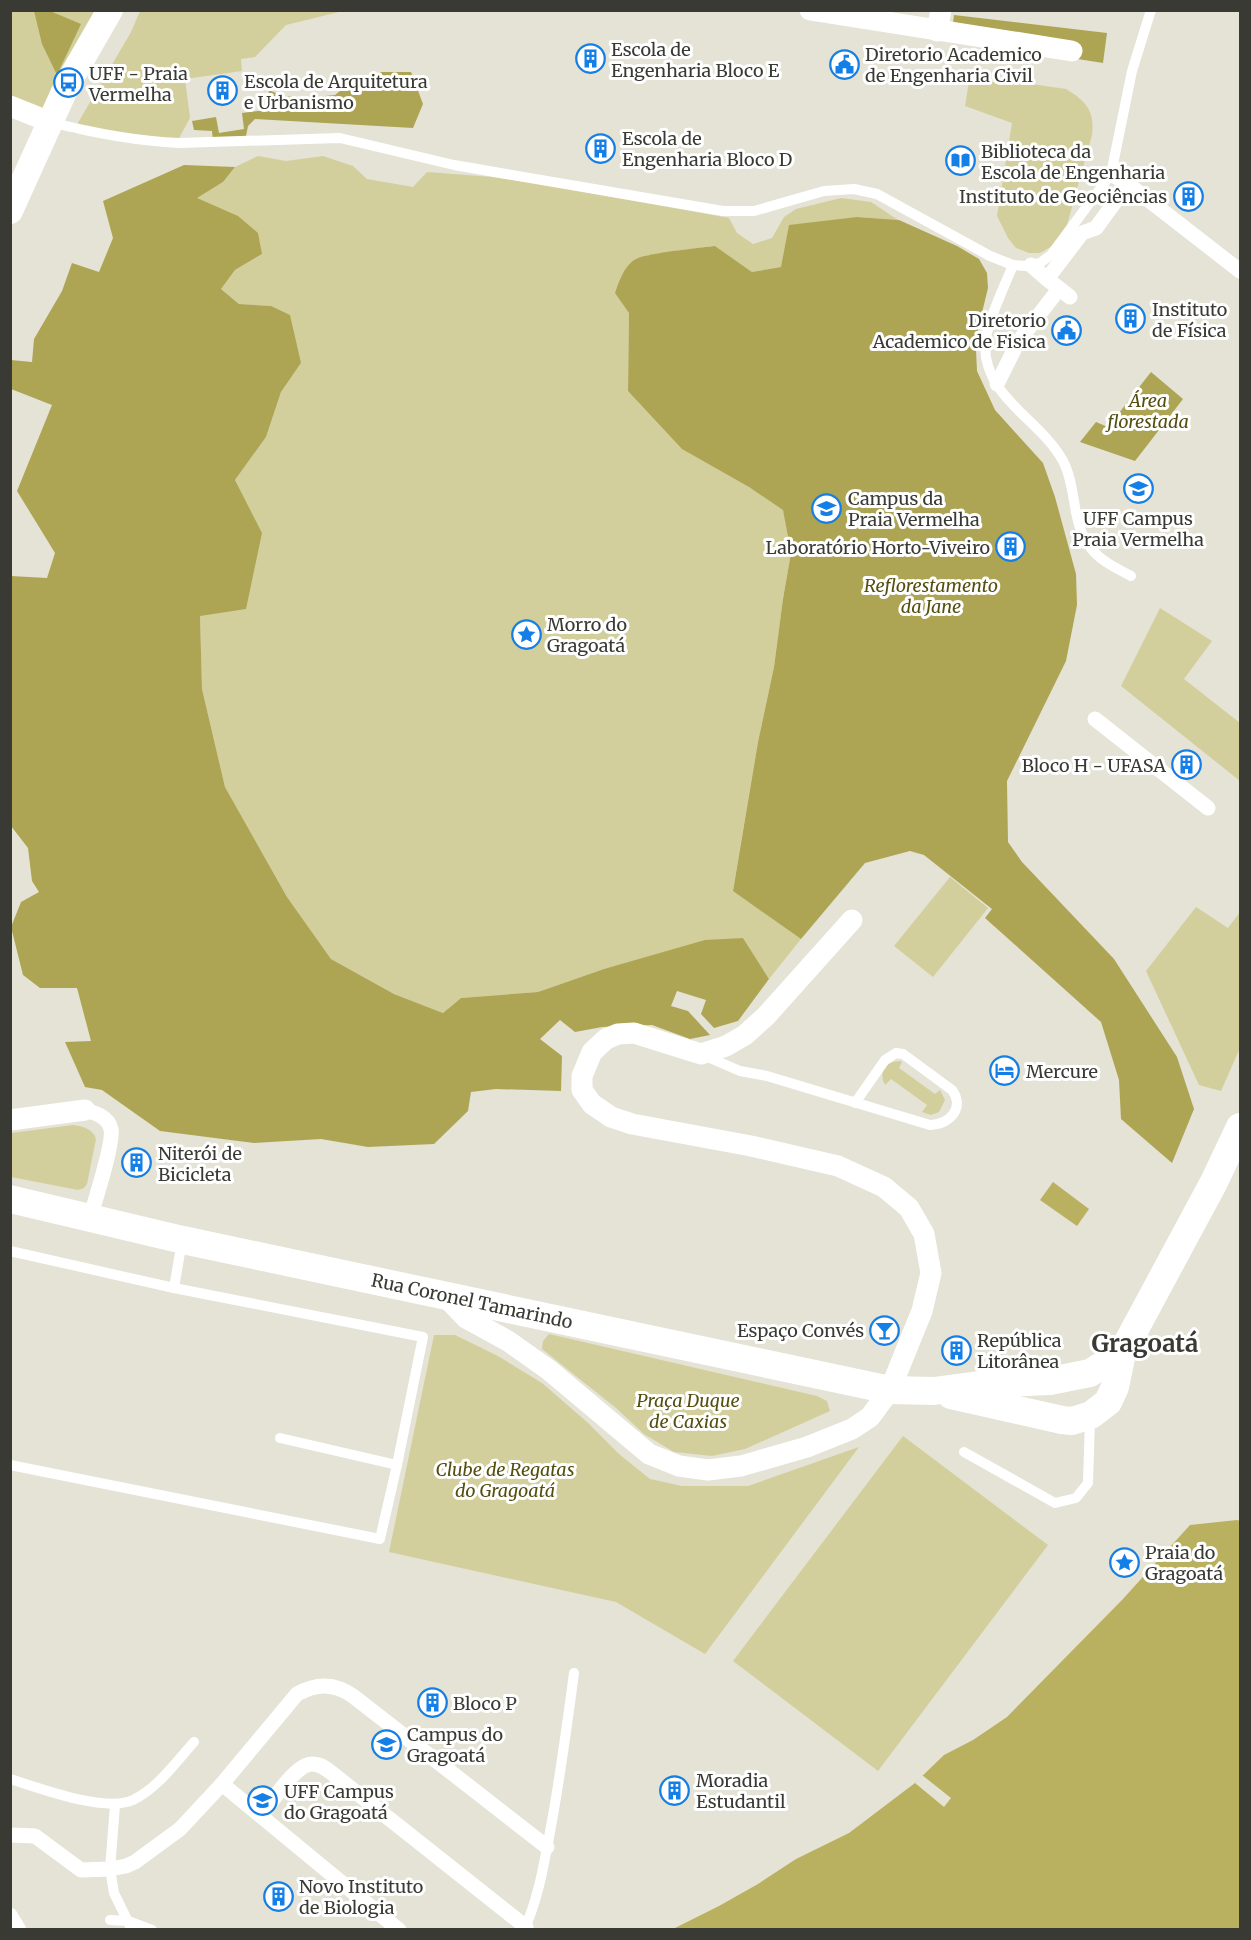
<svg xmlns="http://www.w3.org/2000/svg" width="1251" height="1940" font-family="Merriweather,serif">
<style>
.green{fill:#d3cf9d}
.forest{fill:#ada554}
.water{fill:#b9b160}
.pier{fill:#e4e3d5}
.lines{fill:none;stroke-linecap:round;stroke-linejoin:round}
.service{stroke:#fff;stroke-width:10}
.pedestrian{stroke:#fff;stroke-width:15}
.minor{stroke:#fff;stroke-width:21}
.tertiary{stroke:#fff;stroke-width:26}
.secondary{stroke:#fff;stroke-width:28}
.labels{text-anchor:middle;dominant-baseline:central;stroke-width:6;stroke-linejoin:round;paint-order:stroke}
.poi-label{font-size:18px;fill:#3a3a34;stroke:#fff;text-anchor:start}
.park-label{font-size:18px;font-style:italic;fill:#544e0f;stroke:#fff}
.street-label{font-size:18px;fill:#3a3a34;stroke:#fff}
.district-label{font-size:24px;font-weight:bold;fill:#3a3a34;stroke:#fff}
</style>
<rect width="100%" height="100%" fill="#e4e3d5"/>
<g class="green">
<path d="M 10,11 L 97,11 L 43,111 L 11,97 Z"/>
<path d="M 140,11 L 343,11 L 286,25 L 255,57 L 241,59 L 242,71 L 185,79 L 190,118 L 178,140 L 72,133 L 131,32 Z"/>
<path d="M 970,75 L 1066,89 C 1086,101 1095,111 1092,135 L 1065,232 L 1054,245 L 1040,253 L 1029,253 L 1016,248 L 1008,238 L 997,216 L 1012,123 L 965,106 Z"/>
<path d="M 258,156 L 286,161 L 323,156 L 353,166 L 367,179 L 413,187 L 427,172 L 492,177 L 557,187 L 729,218 L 737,233 L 753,244 L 772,238 L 784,217 L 796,209 L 841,198 L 871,202 L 898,220 L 857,217 L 782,267 L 752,272 L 715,246 L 666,252 L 635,259 L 620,279 L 629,313 L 628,391 L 749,487 L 783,509 L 791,553 L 783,599 L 774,667 L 758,742 L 733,890 L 801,939 L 769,979 L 743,938 L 604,969 L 538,992 L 461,998 L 443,1013 L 394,994 L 331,959 L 287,897 L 225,787 L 202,689 L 200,616 L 261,533 L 235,480 L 266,437 L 281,392 L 301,363 L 271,306 L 239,304 L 221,289 L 235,270 L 262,254 L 208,204 L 196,198 L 223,182 L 235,167 Z"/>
<path d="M 1160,608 L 1212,641 L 1184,679 L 1240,723 L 1240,781 L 1121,686 Z"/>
<path d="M 950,877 L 988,908 L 933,977 L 894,946 Z"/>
<path d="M 1196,907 L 1228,928 L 1240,912 L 1240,1048 L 1221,1091 L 1199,1085 L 1146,971 Z"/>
<path d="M 900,1061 L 902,1062 L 899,1068 L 935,1094 L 940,1090 L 945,1100 L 939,1112 L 931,1115 L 922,1112 L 927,1105 L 891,1079 L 885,1085 C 878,1072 886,1061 900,1061 Z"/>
<path d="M 73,1125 C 83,1126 93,1129 96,1139 L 87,1184 L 84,1188 L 78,1190 L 11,1177 L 11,1133 Z"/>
<path d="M 549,1334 L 817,1396 L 827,1401 L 830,1411 L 745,1449 L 712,1456 L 674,1452 L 644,1434 L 616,1408 L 542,1349 L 543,1341 Z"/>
<path d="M 434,1335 L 455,1335 L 498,1356 L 542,1383 L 587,1422 L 619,1454 L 650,1479 L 682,1486 L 748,1486 L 859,1447 L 705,1654 L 616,1602 L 389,1552 Z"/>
<path d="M 903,1436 L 1048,1545 L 878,1771 L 733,1661 Z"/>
</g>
<g class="forest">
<path d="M 34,11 L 50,11 L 81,24 L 57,75 L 42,44 Z"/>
<path d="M 954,15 L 1107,33 L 1103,63 L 951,39 Z"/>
<path d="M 382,72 L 411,72 L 423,104 L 413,128 L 255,119 L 248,126 L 245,141 L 213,142 L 212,131 L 194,130 L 192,121 L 216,117 L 219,133 L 244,129 L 242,113 L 267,110 L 269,90 L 283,96 L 305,98 L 335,95 L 356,78 Z"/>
<path d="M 184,165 L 235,167 L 223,182 L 197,198 L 238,216 L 258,233 L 262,254 L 235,270 L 221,289 L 239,304 L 271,306 L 290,315 L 301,363 L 281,392 L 266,437 L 235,480 L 262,533 L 246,609 L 200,616 L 202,689 L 225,787 L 287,897 L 331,959 L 394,994 L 443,1013 L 461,998 L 538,992 L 604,969 L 705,940 L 743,938 L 769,979 L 738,1021 L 714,1028 L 701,1014 L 706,1000 L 677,991 L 671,1006 L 688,1011 L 710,1035 L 690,1039 L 652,1025 L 602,1027 L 575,1032 L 560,1020 L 540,1039 L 562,1056 L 561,1091 L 496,1089 L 471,1092 L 468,1111 L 434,1144 L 368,1147 L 321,1139 L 254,1143 L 160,1131 L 102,1090 L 85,1087 L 65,1042 L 91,1041 L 77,988 L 40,988 L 23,975 L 11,927 L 21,902 L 39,892 L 32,881 L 28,848 L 11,826 L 11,576 L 47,578 L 55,553 L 17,491 L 52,405 L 11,389 L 10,363 L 11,360 L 32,362 L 34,339 L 62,291 L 72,263 L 99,272 L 113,238 L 103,201 Z"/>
<path d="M 857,217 L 899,220 L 957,246 L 979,259 L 987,273 L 988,288 L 978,329 L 976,350 L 977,371 L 995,410 L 1043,463 L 1055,497 L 1076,574 L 1077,605 L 1066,661 L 1007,781 L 1008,842 L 1022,862 L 1114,959 L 1177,1057 L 1194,1109 L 1172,1163 L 1121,1119 L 1119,1080 L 1101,1022 L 985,918 L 992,909 L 924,855 L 910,851 L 865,863 L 801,939 L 733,891 L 758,742 L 774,667 L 783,599 L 791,553 L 783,510 L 749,487 L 682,449 L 628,391 L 629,313 L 615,293 C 619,281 624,267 634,260 C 644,253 700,248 715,246 L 752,272 L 781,267 L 789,225 Z"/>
<path d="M 1151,372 L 1183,399 L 1135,461 L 1080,442 L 1096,422 L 1108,427 Z"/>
</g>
<g class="water">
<path d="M 1053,1182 L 1089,1209 L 1077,1226 L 1040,1200 Z"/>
<path d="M 1237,1520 L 1240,1521 L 1240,1929 L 671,1930 L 719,1906 L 758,1884 L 796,1859 L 849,1833 L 915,1783 L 944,1755 L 973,1740 L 1007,1717 L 1122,1600 L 1190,1525 Z"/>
</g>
<path class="pier" d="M 922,1775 L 951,1798 L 944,1807 L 915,1783 Z"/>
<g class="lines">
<g class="service">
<path d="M 50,122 C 93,133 135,141 179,143 L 340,138 L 454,165 L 723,211 L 754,211 L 824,191 L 854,189 L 877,194 L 990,256 L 1013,265 L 1026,266 L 1040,263 L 1051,255 L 1111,174 L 1132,71 L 1151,10"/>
<path d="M 1013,265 C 1005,285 985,326 985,347 C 986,399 1041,420 1063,461 C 1077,487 1071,523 1090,547 C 1100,561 1116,568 1131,576"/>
<path d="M 703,1055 L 740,1071 L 767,1076 L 930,1125 C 950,1124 965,1108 952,1090 L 903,1054 L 896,1053 L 885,1060 L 855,1103"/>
<path d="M 10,1251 L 174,1288 L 423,1337 L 397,1465"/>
<path d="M 174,1288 L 182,1241"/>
<path d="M 964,1452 L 1055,1503 L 1076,1498 L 1088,1483 L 1090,1419"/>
<path d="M 10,1465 L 380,1539 L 397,1465 L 280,1438"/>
<path d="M 10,1779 C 40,1788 104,1813 133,1800 C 158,1788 176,1762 194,1742"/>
<path d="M 115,1805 L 110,1869 L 114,1893 L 132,1930"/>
<path d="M 110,1920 L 128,1921 L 152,1930"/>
<path d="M 524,1930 C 538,1900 544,1864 550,1832 C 560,1779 567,1726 574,1673"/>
</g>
<g class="pedestrian">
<path d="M 1111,174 L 1128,184 L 1240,271"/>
<path d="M 1031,265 L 1047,279"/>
<path d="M 1070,297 L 1047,279 L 1082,233 L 1096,228 L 1128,184"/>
<path d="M 997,384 L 1018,342 L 1059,289"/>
<path d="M 1095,719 L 1208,808"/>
<path d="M 85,1110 C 95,1113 108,1116 111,1129 C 114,1142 95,1201 90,1218"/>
<path d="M 222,1784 L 399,1930"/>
<path d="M 261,1816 C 271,1803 295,1765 311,1764 C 320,1763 326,1769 333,1774 L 526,1927"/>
<path d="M 10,1835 L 35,1836 L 81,1870 L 110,1869 L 126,1866 L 135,1862 L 180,1829 L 222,1784 L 297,1694 C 317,1683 334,1683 353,1696 L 547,1847"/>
<path d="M 10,1915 L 19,1930"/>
</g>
<g class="minor">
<path d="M 810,10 L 1072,51"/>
<path d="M 937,31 L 941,10"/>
<path d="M 10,106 L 50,122"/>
<path d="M 10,1120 L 85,1110"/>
<path d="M 444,1295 L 466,1318 L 508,1341 L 549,1370 L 649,1454 L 679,1466 L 708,1470 L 741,1466 L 807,1447 L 852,1429 L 870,1417 L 890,1390 L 922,1311 L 931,1273 L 924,1234 L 909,1208 L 884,1187 L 838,1166 L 751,1146 L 632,1124 L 611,1117 L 592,1104 L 582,1090 L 582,1076 L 592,1052 L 606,1039 L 618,1034 L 634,1033 L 701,1054 L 726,1046 L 745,1035 L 766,1016 L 852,920"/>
</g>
<path class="tertiary" d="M 10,211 L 68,83 L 110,10"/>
<g class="secondary">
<path d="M 10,1199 L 183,1240 L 890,1390 L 934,1391 L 986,1384 L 1050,1381 L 1090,1373 L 1122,1353"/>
<path d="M 951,1395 L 1062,1420 L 1072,1421 L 1091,1415 L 1108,1402 L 1115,1387 L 1122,1353 L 1214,1182 L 1240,1127"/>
</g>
</g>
<defs>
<symbol id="building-ring" viewBox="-11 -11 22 22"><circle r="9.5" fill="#fff" stroke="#137fe7" stroke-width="1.5"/><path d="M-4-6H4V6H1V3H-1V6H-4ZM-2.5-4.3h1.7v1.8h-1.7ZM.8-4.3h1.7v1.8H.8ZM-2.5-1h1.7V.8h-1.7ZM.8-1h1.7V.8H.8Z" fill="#137fe7"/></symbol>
<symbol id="civic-ring" viewBox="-11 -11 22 22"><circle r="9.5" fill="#fff" stroke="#137fe7" stroke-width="1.5"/><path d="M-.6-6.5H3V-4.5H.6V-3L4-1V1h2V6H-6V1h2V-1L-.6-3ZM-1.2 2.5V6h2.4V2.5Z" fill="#137fe7"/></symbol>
<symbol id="bus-ring" viewBox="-11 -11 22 22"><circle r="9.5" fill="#fff" stroke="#137fe7" stroke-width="1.5"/><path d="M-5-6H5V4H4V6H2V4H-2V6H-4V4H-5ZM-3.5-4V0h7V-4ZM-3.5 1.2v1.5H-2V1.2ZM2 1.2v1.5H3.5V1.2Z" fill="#137fe7"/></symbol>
<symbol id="library-ring" viewBox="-11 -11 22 22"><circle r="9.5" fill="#fff" stroke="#137fe7" stroke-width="1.5"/><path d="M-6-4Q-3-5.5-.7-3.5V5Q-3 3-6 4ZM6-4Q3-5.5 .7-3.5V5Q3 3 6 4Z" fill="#137fe7"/></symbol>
<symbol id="university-ring" viewBox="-11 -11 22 22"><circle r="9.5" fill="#fff" stroke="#137fe7" stroke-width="1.5"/><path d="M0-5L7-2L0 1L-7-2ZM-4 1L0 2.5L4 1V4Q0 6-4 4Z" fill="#137fe7"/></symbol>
<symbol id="sight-ring" viewBox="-11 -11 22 22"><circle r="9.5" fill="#fff" stroke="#137fe7" stroke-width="1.5"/><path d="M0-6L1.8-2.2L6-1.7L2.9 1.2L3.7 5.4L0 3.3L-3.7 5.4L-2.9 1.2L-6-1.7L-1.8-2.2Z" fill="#137fe7"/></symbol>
<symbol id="hotel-ring" viewBox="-11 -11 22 22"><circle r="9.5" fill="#fff" stroke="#137fe7" stroke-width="1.5"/><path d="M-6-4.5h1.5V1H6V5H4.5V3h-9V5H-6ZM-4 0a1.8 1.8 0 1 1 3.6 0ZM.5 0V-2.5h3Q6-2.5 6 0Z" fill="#137fe7"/></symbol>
<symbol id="bar-ring" viewBox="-11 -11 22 22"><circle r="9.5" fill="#fff" stroke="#137fe7" stroke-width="1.5"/><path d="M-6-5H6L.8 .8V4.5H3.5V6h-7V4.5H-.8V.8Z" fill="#137fe7"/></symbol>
</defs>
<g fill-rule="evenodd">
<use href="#building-ring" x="574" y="42" width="33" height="33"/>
<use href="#civic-ring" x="828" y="48" width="33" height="33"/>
<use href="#bus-ring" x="52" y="66" width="33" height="33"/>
<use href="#building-ring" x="206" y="74" width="33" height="33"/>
<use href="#building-ring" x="584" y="132" width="33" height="33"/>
<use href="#library-ring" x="944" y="144" width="33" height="33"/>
<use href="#building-ring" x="1172" y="180" width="33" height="33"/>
<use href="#building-ring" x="1114" y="302" width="33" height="33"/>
<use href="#civic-ring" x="1050" y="314" width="33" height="33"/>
<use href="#university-ring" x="1122" y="472" width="33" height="33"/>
<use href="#university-ring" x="810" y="492" width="33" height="33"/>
<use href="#building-ring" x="994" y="530" width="33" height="33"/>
<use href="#sight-ring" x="510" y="618" width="33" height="33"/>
<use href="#building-ring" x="1170" y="748" width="33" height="33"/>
<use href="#hotel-ring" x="988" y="1054" width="33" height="33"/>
<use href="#building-ring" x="120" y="1146" width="33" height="33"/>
<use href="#bar-ring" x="868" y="1314" width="33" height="33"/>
<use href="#building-ring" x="940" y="1334" width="33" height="33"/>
<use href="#sight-ring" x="1108" y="1546" width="33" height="33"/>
<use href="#building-ring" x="416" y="1686" width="33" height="33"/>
<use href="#university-ring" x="370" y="1728" width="33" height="33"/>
<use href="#building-ring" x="658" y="1774" width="33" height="33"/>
<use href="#university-ring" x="246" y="1784" width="33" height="33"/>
<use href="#building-ring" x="262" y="1880" width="33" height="33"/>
</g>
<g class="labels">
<g class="poi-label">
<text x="611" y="49">Escola de<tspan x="611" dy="21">Engenharia Bloco E</tspan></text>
<text x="865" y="54">Diretorio Academico<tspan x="865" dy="21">de Engenharia Civil</tspan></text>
<text x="89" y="73">UFF - Praia<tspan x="89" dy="21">Vermelha</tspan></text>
<text x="244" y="81">Escola de Arquitetura<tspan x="244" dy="21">e Urbanismo</tspan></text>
<text x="622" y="138">Escola de<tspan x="622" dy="21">Engenharia Bloco D</tspan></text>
<text x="981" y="151">Biblioteca da<tspan x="981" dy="21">Escola de Engenharia</tspan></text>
<text x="1167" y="196" text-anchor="end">Instituto de Geociências</text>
<text x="1152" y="309">Instituto<tspan x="1152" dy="21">de Física</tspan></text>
<text x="1046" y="320" text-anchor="end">Diretorio<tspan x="1046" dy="21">Academico de Fisica</tspan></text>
<text x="848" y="498">Campus da<tspan x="848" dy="21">Praia Vermelha</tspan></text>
<text x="1138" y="518" text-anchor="middle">UFF Campus<tspan x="1138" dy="21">Praia Vermelha</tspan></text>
<text x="990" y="547" text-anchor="end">Laboratório Horto-Viveiro</text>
<text x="547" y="624">Morro do<tspan x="547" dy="21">Gragoatá</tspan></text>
<text x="1166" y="765" text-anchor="end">Bloco H - UFASA</text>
<text x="1026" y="1071">Mercure</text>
<text x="158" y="1153">Niterói de<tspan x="158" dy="21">Bicicleta</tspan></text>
<text x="864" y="1330" text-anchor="end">Espaço Convés</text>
<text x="977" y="1340">República<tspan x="977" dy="21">Litorânea</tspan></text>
<text x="1145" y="1552">Praia do<tspan x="1145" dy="21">Gragoatá</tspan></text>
<text x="453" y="1703">Bloco P</text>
<text x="407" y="1734">Campus do<tspan x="407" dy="21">Gragoatá</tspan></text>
<text x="696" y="1780">Moradia<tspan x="696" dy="21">Estudantil</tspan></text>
<text x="284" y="1791">UFF Campus<tspan x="284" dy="21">do Gragoatá</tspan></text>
<text x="299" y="1886">Novo Instituto<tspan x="299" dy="21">de Biologia</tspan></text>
</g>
<g class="park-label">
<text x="1148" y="400">Área<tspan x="1148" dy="21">florestada</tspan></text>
<text x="931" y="585">Reflorestamento<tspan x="931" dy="21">da Jane</tspan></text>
<text x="688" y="1400">Praça Duque<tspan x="688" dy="21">de Caxias</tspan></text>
<text x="505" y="1469">Clube de Regatas<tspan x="505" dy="21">do Gragoatá</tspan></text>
</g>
<g class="street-label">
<text transform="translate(472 1301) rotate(12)">Rua Coronel Tamarindo</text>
</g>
<g class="district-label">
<text x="1145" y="1343">Gragoatá</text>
</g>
</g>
<rect width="1251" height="1940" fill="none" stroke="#3a3a34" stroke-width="24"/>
</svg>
